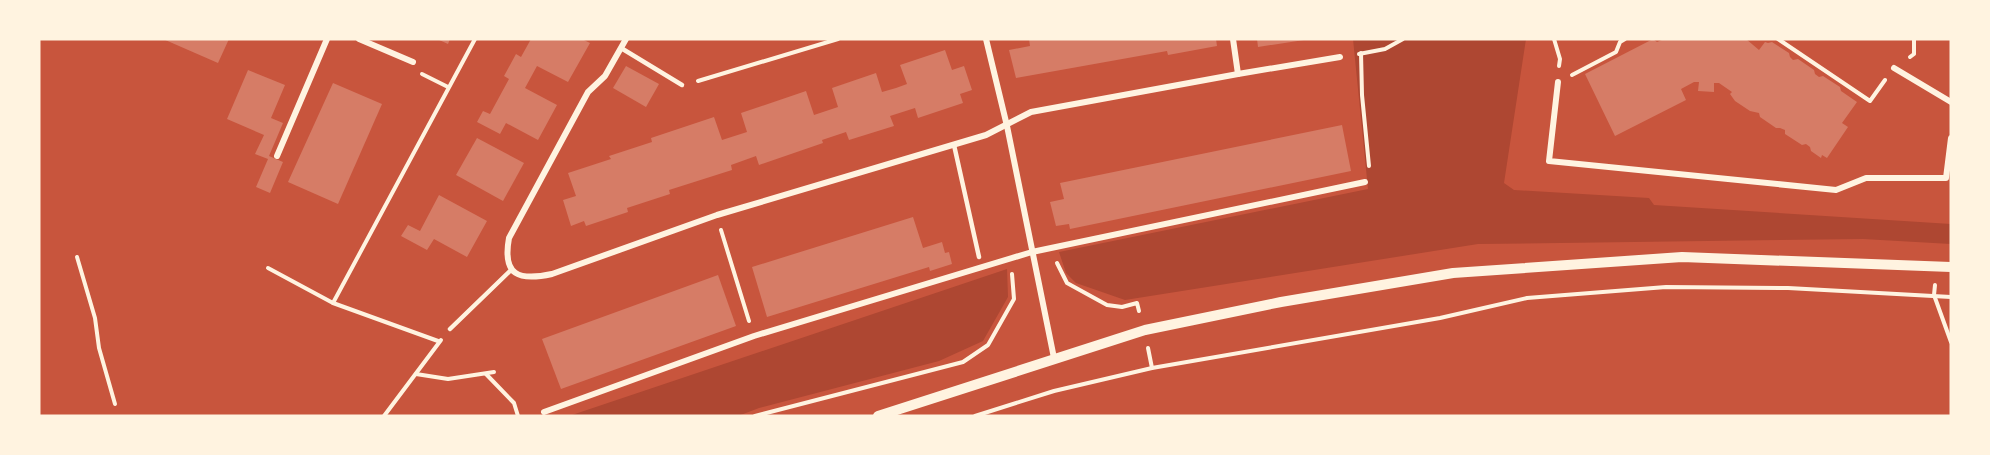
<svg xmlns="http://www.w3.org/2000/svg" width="1990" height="455" font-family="'Titillium Web',sans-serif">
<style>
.green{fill:#ae4732}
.building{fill:#d67c66}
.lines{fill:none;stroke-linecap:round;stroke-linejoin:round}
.path{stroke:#fff3e0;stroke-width:4}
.service{stroke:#fff3e0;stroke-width:4.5}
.minor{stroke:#fff3e0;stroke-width:6}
.tertiary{stroke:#fff3e0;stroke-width:10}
</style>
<rect width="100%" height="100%" fill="#c8553d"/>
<g class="green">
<path d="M 1353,39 L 1526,39 L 1504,183 L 1514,190 L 1649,198 L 1654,205 L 1951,224 L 1951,244 L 1863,239 L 1478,244 L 1125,300 L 1076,283 L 1066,273 L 1059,252 L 1368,189 Z"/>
<path d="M 1007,269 L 1008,297 L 983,341 L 939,361 L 759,408 L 738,416 L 569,416 Z"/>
</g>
<g class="building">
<path d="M 163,39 L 229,39 L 218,63 Z"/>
<path d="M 437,39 L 450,39 L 448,44 Z"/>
<path d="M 531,39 L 582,39 L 590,43 L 568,82 L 537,66 L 525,88 L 557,105 L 538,140 L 506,123 L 500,134 L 477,122 L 483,111 L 490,114 L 509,79 L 504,76 L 516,54 L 521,57 Z"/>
<path d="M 1029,39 L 1216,39 L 1217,46 L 1168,55 L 1167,51 L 1016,78 L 1009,50 L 1030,46 Z"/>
<path d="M 1257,39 L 1304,39 L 1304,40 L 1258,47 Z"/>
<path d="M 1653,39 L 1657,42 L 1664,39 L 1746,39 L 1759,50 L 1765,42 L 1768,43 L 1772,42 L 1789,53 L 1790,57 L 1793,60 L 1798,59 L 1814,70 L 1815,74 L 1819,77 L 1823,76 L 1840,87 L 1841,91 L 1857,102 L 1842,123 L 1848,127 L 1827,158 L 1822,155 L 1821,158 L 1811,151 L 1810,147 L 1806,144 L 1802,145 L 1785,134 L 1785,130 L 1780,128 L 1776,128 L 1760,117 L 1759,113 L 1750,111 L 1735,101 L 1730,94 L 1732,92 L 1719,83 L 1714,83 L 1714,92 L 1698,91 L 1699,82 L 1694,82 L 1681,89 L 1686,100 L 1615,136 L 1585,74 Z"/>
<path d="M 945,50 L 952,70 L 964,66 L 972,90 L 960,94 L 963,103 L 918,118 L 915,108 L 890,116 L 894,126 L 849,140 L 846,132 L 822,140 L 823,143 L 759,165 L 756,156 L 731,165 L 732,170 L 669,190 L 670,194 L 627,208 L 628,212 L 586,226 L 584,221 L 571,226 L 563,200 L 576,196 L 568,173 L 611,159 L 609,156 L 652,142 L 651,138 L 714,117 L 722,140 L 747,132 L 741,113 L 806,91 L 814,115 L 838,107 L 832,88 L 876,73 L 882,92 L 896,88 L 907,84 L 900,65 Z"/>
<path d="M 626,66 L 659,84 L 646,107 L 613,88 Z"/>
<path d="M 248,70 L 285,85 L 271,118 L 283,123 L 269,156 L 283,162 L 270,193 L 256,187 L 268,159 L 255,154 L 264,135 L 227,119 Z"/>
<path d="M 333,83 L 382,104 L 338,204 L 288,182 Z"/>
<path d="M 1342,125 L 1351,171 L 1070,229 L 1069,224 L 1056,226 L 1050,202 L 1064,199 L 1060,183 Z"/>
<path d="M 477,138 L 524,163 L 503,201 L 456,175 Z"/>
<path d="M 439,195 L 487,221 L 467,257 L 434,239 L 427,250 L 401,236 L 408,225 L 420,231 Z"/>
<path d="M 913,217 L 923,248 L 942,242 L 945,253 L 949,252 L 952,264 L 930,271 L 929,267 L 767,317 L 752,267 Z"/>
<path d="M 718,275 L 736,326 L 561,389 L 542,339 Z"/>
</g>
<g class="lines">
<g class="path">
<path d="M 1554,39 L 1560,59 L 1559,66"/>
<path d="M 1778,39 L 1870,101 L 1885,80"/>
<path d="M 1361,53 L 1362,95 L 1369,166"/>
<path d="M 1359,54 L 1385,49 L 1403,39"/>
<path d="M 1910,57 L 1914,54 L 1914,39"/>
<path d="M 422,74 L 448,87"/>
<path d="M 1572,75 L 1616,52 L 1620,42 L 1625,39"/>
<path d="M 698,81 L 838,39"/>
<path d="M 721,230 L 749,321"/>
<path d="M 77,257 L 95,318 L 99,348 L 115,404"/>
<path d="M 1057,263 L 1067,283 L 1107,305 L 1122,307 L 1137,303 L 1139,311"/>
<path d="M 268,268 L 333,303 L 438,341"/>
<path d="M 1935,285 L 1934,295 L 1951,342"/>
<path d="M 333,303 L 475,39"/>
<path d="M 1148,348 L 1152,368"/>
<path d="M 416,374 L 448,379 L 494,372"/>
<path d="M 486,374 L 514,403 L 518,416"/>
<path d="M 384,416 L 441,340"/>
<path d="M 755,416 L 963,362 L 988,345 L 1014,299 L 1012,274"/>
<path d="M 975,416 L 1054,391 L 1152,368 L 1440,318 L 1527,298 L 1666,287 L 1788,288 L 1951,297"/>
</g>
<g class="service">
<path d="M 621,48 L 682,85"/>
<path d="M 954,145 L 979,257"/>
<path d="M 450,329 L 511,270"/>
</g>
<g class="minor">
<path d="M 359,39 L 413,62"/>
<path d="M 626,39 L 605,76 L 588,92 L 509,238 C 502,276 519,281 552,274 L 717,215 L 986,135 L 1031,112 L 1238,74 L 1340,57"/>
<path d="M 986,39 L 1007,126 L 1054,358"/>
<path d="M 1233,39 L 1238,74"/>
<path d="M 1894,68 L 1951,102"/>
<path d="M 1558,82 L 1549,161 L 1836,190 L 1866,178 L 1946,178 L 1951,138"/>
<path d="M 277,156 L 327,39"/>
<path d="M 544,412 L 754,336 L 1032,252 L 1365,182"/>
</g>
<path class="tertiary" d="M 878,416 L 1145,330 L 1281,302 L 1453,273 L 1682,257 L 1951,267"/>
</g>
<rect width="1990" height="455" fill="none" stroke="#fff3e0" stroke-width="81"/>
</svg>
